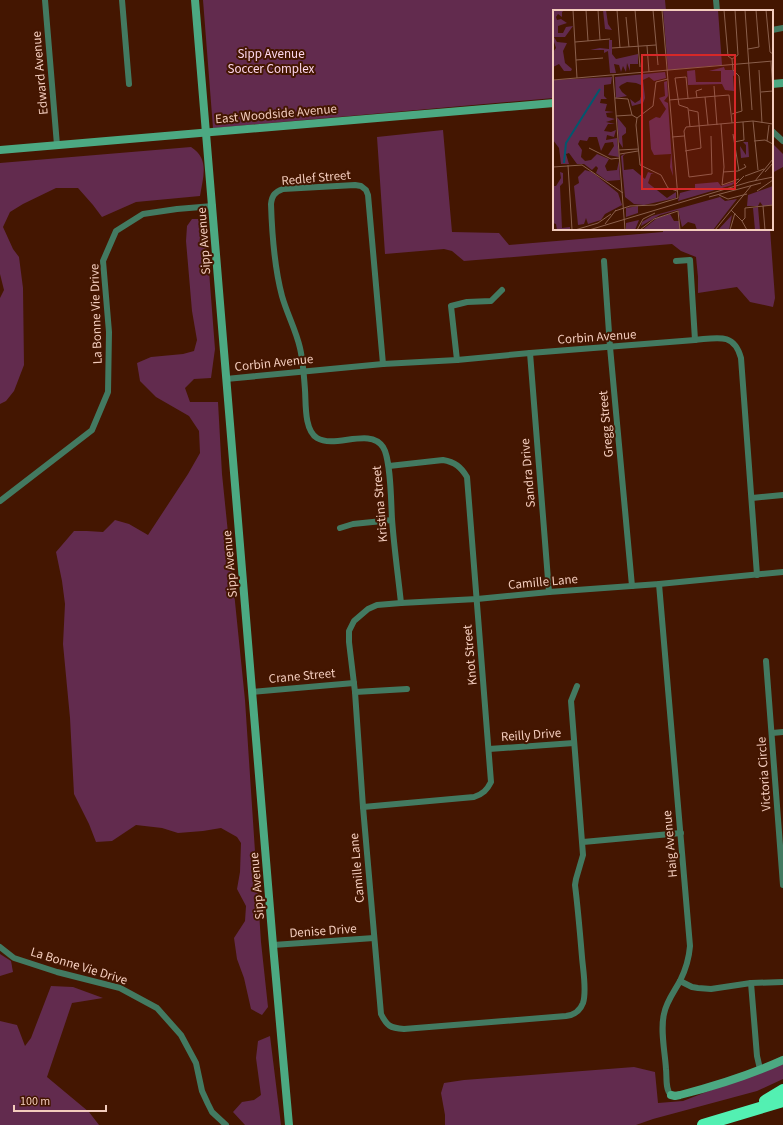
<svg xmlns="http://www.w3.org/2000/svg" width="783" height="1125" font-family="'Source Sans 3',sans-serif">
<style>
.green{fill:#622b4e}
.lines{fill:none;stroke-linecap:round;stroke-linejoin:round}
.street{stroke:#437a61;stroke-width:6}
.secondary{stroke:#4ca982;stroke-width:8}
.highway{stroke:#53f0b2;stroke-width:12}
.labels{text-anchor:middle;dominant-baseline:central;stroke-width:4;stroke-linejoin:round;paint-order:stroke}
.park-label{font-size:13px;fill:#fcd5eb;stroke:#441601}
.street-label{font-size:13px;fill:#f3ccbd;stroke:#441601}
.inset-river{fill:none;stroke:#02586e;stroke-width:2}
.inset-road{fill:none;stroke:#8a5f4c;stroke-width:1}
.view{fill:#d62828;fill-opacity:0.15;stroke:#d62828;stroke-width:2}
.inset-edge{fill:none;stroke:#f3ccbd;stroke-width:2}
</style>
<rect width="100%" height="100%" fill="#441601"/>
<g class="green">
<path d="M 203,0 L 665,0 L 666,11 L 554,11 L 554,98 L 213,128 Z"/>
<path d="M 443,130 L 452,232 L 499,233 L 509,245 L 663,232 L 663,229 L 770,229 L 775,298 L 773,307 L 750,302 L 737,287 L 698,293 L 698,277 L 696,257 L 681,251 L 672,244 L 464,261 L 452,251 L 444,249 L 385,254 L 377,137 Z"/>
<path d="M 772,143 L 783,154 L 783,167 L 772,173 Z"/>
<path d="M 191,147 C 210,159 203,177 200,196 L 136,202 L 102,217 L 93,205 L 78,188 L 56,188 L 23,204 L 10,212 L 3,227 L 13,249 L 19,257 L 23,288 L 24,365 L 14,391 L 6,401 L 0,404 L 0,298 L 4,290 L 0,274 L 0,163 Z"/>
<path d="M 192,219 L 205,219 L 215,349 L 211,378 L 194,379 L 185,388 L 190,402 L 218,402 L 222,474 L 245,700 L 261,942 L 268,1007 L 262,1015 L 251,1009 L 244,978 L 237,959 L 234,938 L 245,921 L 246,906 L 237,889 L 240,872 L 241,843 L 237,837 L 221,828 L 203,831 L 178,833 L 162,828 L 136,825 L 112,841 L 96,842 L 89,824 L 74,794 L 70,718 L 63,644 L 65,604 L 62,581 L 56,552 L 74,531 L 87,531 L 103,532 L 115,520 L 129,524 L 148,535 L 188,474 L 200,453 L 199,431 L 189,416 L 156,397 L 140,381 L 137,363 L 151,357 L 183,354 L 194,351 L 197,340 L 192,311 L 186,241 L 187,226 Z"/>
<path d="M 0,954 L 11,961 L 13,972 L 0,976 Z"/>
<path d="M 51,986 L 73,987 L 103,998 L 72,1003 L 47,1077 L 89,1112 L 99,1125 L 0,1125 L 0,1021 L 17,1025 L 25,1046 L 31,1038 Z"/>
<path d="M 270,1036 L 281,1125 L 245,1125 L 233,1112 L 242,1102 L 254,1100 L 261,1095 L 256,1058 L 258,1041 Z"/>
<path d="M 783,1062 L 783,1079 L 757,1091 L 653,1119 L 636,1125 L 445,1125 L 445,1115 L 441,1093 L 444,1083 L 464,1080 L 634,1067 L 655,1072 L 658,1103 L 683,1101 Z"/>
</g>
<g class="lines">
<g class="street">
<path d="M 45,0 L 57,145"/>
<path d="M 122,0 L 129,84"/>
<path d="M 716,0 L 717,11"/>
<path d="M 772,30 L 783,28"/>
<path d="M 772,131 L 783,141"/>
<path d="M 604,261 L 610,347 L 632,586"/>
<path d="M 676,261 L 690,260 L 695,340"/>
<path d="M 530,353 L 549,592"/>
<path d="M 457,360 L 451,306 L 467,302 L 491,301 L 502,290"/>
<path d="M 383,364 L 368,195 L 366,190 L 361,186 L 355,185 L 283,189 C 275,192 272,195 271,204 C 272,235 274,266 282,296 C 287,314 296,330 300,348 C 303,361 304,376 305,390 C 306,403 304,430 317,438 C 335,449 370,427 383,447 C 391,459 391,503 392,519 C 394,547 398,575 401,603"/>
<path d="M 226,379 L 383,364 L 457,360 L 530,353 L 695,340 C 717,338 734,332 741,358 L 757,575"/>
<path d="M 752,498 L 783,495"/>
<path d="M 0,501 L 92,430 L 108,392 L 109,332 L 103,261 L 116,231 L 143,214 L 177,209 L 213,206"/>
<path d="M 340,528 L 353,524 L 392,520"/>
<path d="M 659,584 L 690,946 C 689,959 686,969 680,981 C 674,992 666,1002 664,1014 C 660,1030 665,1052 666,1069 C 667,1076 665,1090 671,1095"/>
<path d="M 766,661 L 783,885"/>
<path d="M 577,686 L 571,701 L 583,855 L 576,879 L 575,885 C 578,909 580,933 582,957 C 583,970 587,991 583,1003 C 580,1011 574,1015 566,1016 L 404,1029 C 390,1028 387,1026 381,1014 L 363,807 L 355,692 L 349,642 L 349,631 L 354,621 L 368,609 L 377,605 L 401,603 L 477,599 L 549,592 L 659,584 L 783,572"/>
<path d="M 252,692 L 354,683"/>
<path d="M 355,692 L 407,689"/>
<path d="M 772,733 L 783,732"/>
<path d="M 489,749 L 574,743"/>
<path d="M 363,807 L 474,797 C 483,794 487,790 491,782 L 467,477 C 461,467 455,462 443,460 L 389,466"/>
<path d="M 583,842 L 681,833"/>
<path d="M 273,945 L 374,938"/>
<path d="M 0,947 L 14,958 L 57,972 L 120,988 L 157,1008 L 181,1035 L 196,1063 L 202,1091 L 208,1104 L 212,1112 L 226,1125"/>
<path d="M 680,981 L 692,987 L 698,988 L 711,989 L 751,983 L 783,982"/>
<path d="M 751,983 L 757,1056 L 760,1069"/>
</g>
<g class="secondary">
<path d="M 195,0 L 273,945 L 289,1125"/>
<path d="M 772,84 L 783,83"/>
<path d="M 0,150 L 554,103"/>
<path d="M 671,1095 L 675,1096 L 680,1095 C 715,1086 750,1075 783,1060"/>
</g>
<g class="highway">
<path d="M 765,1101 L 783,1090"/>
<path d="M 703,1125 L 783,1101"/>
</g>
</g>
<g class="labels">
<g class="park-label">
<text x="271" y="54">Sipp Avenue<tspan x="271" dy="15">Soccer Complex</tspan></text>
</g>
<g class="street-label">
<text transform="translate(40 73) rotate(-95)">Edward Avenue</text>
<text transform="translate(276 114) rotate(-5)">East Woodside Avenue</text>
<text transform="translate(316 178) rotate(-5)">Redlef Street</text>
<text transform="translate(204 241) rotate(-94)">Sipp Avenue</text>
<text transform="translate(96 314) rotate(-92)">La Bonne Vie Drive</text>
<text transform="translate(597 337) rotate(-4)">Corbin Avenue</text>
<text transform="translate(274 363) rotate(-6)">Corbin Avenue</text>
<text transform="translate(606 424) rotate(-95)">Gregg Street</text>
<text transform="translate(528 473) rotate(-95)">Sandra Drive</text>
<text transform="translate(380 504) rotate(-95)">Kristina Street</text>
<text transform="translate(230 564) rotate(-95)">Sipp Avenue</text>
<text transform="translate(543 582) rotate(-5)">Camille Lane</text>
<text transform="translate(470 655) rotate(-95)">Knot Street</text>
<text transform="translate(302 676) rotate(-5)">Crane Street</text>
<text transform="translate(531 735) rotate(-4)">Reilly Drive</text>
<text transform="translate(764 774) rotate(-94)">Victoria Circle</text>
<text transform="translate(670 844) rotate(-95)">Haig Avenue</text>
<text transform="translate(357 868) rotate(-95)">Camille Lane</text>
<text transform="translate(257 886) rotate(-95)">Sipp Avenue</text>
<text transform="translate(323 931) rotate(-4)">Denise Drive</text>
<text transform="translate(79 966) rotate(17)">La Bonne Vie Drive</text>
</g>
</g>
<g transform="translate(553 10)">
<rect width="220" height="220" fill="#441601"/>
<path d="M 0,0 L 12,0 L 9,2 L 9,7 L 5,4 L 3,7 L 4,10 L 8,9 L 14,13 L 5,16 L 5,23 L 10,23 L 13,17 L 20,16 L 12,27 L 1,27 L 4,32 L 14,33 L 10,41 L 12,53 L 19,59 L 18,61 L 11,61 L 6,54 L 0,57 L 0,42 L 3,38 L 0,29 ZM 50,0 L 53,0 L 55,14 L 59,20 L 52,19 ZM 110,0 L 165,0 L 169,55 L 115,60 ZM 56,30 L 59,30 L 59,44 L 63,49 L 85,44 L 85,54 L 77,54 L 77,61 L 74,53 L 73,62 L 70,56 L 68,62 L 66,55 L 61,54 L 63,63 L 57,63 L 55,41 L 51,43 L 51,40 L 37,40 L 47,38 L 56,39 ZM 171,57 L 172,60 L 180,60 L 184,64 L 180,66 L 181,81 L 172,80 L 169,74 L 135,75 L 134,61 L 142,60 L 143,72 L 168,72 L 168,61 L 156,61 ZM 112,62 L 113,68 L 101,71 L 96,67 L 90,70 L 92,88 L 90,93 L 79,96 L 77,89 L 82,93 L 87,90 L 90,79 L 88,75 L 83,73 L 74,72 L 68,75 L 66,77 L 69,82 L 74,86 L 63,88 L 62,67 ZM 59,67 L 58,74 L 51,75 L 51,86 L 54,89 L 48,89 L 47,93 L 54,94 L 52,101 L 61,102 L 53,103 L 54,107 L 62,109 L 53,112 L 62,114 L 55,114 L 51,121 L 58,122 L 63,120 L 61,127 L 54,125 L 53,130 L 64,128 L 66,147 L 55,145 L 61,136 L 60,132 L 52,133 L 48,141 L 44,127 L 36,127 L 34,131 L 27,130 L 25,134 L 29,140 L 28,147 L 32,151 L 38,150 L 44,144 L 56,149 L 52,156 L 54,161 L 64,160 L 66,151 L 67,170 L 54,171 L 43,163 L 45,158 L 43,156 L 39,160 L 31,154 L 24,154 L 16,143 L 13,144 L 16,154 L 8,154 L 6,138 L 0,130 L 0,70 ZM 114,71 L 115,86 L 111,91 L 115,93 L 120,166 L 117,157 L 118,144 L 101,145 L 98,139 L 96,111 L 103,107 L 107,108 L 113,99 L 106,88 L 112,86 L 111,72 ZM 64,107 L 73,118 L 73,123 L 69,126 L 70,138 L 66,132 ZM 190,132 L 195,132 L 196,147 L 188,148 L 187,136 L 193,145 L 193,135 ZM 73,143 L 70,146 L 71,160 L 80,159 L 92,169 L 95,162 L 101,164 L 98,164 L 95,173 L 114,188 L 123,182 L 123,188 L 91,195 L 81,194 L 72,187 L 68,146 ZM 32,160 L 39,162 L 65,183 L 69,195 L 52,204 L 48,210 L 35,214 L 33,208 L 31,214 L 25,215 L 21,176 L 26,173 L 25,167 ZM 7,162 L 10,163 L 10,173 L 7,176 L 9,218 L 17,217 L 17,220 L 4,220 L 3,214 L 0,213 L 0,176 L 3,176 L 8,168 ZM 184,171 L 179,175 L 125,191 L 127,183 L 142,179 L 142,174 L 165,172 L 168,176 ZM 220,176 L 220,195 L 210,196 L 207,192 L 205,196 L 194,196 L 195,185 ZM 167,187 L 172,191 L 184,189 L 160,220 L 144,220 L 142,214 L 135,212 L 129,217 L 125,200 L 107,205 L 88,216 L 89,212 L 99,206 ZM 85,196 L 85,203 L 73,207 L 73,198 ZM 205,197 L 207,220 L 202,220 L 200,198 ZM 117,204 L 121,211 L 126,211 L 127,220 L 89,220 L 104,208 ZM 179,205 L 176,220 L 165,220 L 178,206 ZM 86,210 L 82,220 L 73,220 L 73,213 Z" fill="#622b4e"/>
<path class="inset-river" d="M 11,153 L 13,133 L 47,79"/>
<path class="inset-road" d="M 20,0 L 24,68M 33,0 L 35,31M 45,0 L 47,30M 64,0 L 67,38M 82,0 L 87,57M 100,0 L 105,55M 171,0 L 175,46 L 179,49M 192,0 L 199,100M 213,0 L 217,42 L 220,44M 73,7 L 76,37M 22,32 L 57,29M 94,36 L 96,62M 59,38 L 103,35M 195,39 L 206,37 L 203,0M 179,49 L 185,45 L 182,0M 23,50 L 50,48M 218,52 L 220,82M 206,60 L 209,113M 60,65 L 72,220M 115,69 L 103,72 L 100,96 L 84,108 L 83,115 L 87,155 L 108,165 L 115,178 L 124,181M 0,70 L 220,51M 161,76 L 164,115M 208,82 L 220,81M 152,87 L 155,115M 62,88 L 75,89 L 79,105M 135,88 L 133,67 L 122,68 L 126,95 L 135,98 L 137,117M 144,88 L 143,81 L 149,79M 116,90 L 176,85 L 179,113M 179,104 L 189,101 L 186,66 L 180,60 L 179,49M 63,106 L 79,105 L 84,108M 200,111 L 205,160M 168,114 L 171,157 L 169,175 L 186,169M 180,124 L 186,161M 158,126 L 159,164 L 136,167 L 131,121 L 133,117 L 200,111 L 220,114M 119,127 L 131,126M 201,131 L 212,130 L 220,134M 214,131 L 216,115M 181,132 L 191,130 L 190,112M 36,138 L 58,149 L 67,148M 66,140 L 85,139M 132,141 L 148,138 L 145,102 L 136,100M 67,144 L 85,141M 15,155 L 19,220M 0,157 L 29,155 L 70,183M 170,162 L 185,161 L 193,157 L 191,154M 212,162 L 220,153M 192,166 L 211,159M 202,171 L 220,149M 182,175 L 191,166M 204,181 L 220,170M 166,185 L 175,189 L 194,184M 156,187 L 208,173M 210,196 L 212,220M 178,200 L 189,211 L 194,220M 62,201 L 77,196 L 102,195 L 125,188 L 109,0M 189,211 L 192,208 L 192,198 L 220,195M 52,214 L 63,200M 22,220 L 45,213 L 58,204M 36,220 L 196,172 L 220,167M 84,220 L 90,209 L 102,203M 87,220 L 101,209 L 125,201 L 127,220M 162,220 L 198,176M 177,220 L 182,203"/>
<path class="view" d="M 89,45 L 182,45 L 182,179 L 89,179 Z"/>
<rect width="220" height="220" class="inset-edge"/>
</g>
<path d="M14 1105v6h92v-6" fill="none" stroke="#f3ccbd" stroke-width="2"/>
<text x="20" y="1105" font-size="12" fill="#f3ccbd" stroke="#441601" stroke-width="3" paint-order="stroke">100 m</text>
</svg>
